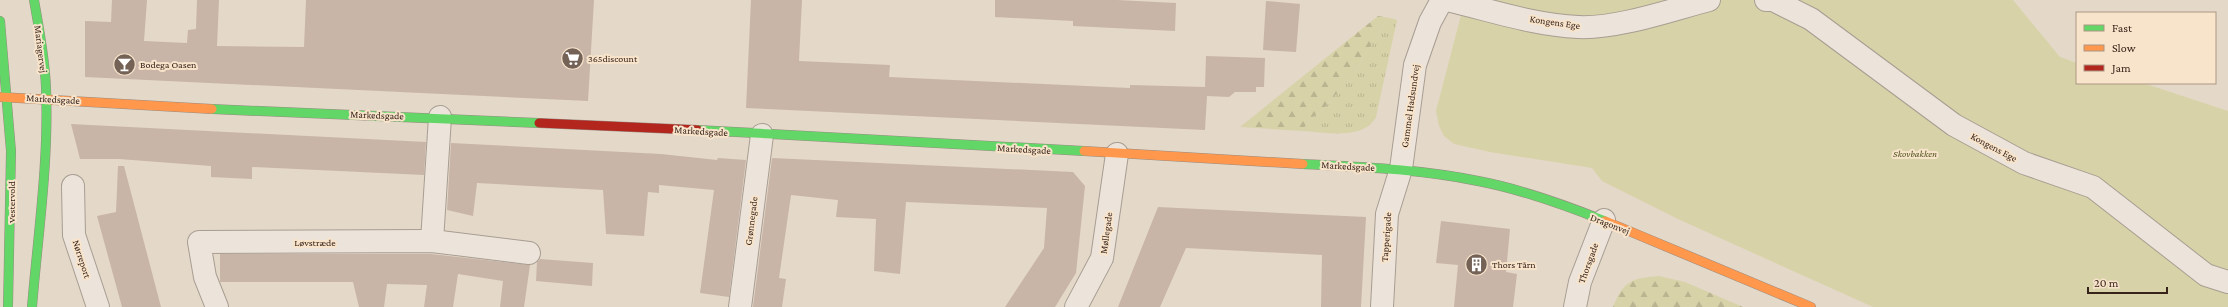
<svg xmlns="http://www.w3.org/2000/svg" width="2228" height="307" font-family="'Crimson Pro',serif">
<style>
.grass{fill:url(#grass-tufts)}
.forest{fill:url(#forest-firs)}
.park{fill:#d8d2a8}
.building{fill:#c8b5a8}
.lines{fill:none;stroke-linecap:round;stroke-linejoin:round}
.street-casing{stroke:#a89d92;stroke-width:24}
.fast-casing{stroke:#988c82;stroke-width:10}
.slow-casing{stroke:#988c82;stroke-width:10}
.jam-casing{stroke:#988c82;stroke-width:10}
.street{stroke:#ece4da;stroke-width:22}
.fast{stroke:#63d668;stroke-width:9}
.slow{stroke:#ff974d;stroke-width:9}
.jam{stroke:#b3261e;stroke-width:9}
.labels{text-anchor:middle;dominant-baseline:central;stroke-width:4;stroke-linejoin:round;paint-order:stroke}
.street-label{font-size:10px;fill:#37231a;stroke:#f8e4cb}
.poi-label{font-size:10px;fill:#37231a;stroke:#f8e4cb;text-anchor:start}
.park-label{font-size:10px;font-style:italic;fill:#50551f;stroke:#f8e4cb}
</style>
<defs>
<pattern id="grass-tufts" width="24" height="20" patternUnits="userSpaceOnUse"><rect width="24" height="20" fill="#d8d2a8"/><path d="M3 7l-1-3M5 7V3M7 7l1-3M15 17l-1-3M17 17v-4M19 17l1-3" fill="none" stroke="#bab490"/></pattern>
<pattern id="forest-firs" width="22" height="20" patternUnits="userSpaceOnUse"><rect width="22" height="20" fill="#d8d2a8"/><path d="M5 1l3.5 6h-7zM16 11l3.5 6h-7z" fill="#bab490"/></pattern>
</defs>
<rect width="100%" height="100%" fill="#e4d8c8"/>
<path class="grass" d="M 1390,18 L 1397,20 L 1376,117 C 1363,141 1325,132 1302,131 L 1311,118 L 1321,112 L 1355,72 L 1383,25 Z"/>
<g class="forest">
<path d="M 1378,16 L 1390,18 L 1383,25 L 1355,72 L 1321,112 L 1311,118 L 1302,131 L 1240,127 Z"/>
<path d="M 1659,276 L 1685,282 L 1743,307 L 1613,307 C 1623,281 1632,278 1659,276 Z"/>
</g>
<path class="park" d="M 1465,0 L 2013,0 L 2060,57 L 2077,63 L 2077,83 L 2143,83 L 2228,111 L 2228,307 L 1873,307 L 1680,220 L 1602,181 L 1592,168 L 1490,152 L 1454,144 L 1444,136 L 1439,126 L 1436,111 Z"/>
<g class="building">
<path d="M 112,0 L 147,0 L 144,41 L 187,43 L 188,30 L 196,29 L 197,0 L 219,0 L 217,46 L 304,47 L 306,0 L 594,0 L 588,101 L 85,77 L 85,21 L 111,22 Z"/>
<path d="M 751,0 L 802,0 L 799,61 L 890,65 L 889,77 L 1130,88 L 1130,85 L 1205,87 L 1206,56 L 1265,58 L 1264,87 L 1256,87 L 1256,92 L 1235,92 L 1229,97 L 1207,96 L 1205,130 L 746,108 Z"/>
<path d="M 995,0 L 1117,0 L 1176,3 L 1175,31 L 1073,26 L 1073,21 L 995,17 Z"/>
<path d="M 1266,1 L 1300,4 L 1296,52 L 1263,50 Z"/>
<path d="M 71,124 L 426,142 L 424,175 L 252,167 L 252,179 L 211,177 L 211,166 L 119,159 L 80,159 Z"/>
<path d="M 451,143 L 661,154 L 717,160 L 718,158 L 746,160 L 729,297 L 700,293 L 714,190 L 659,185 L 659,193 L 648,192 L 644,236 L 606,234 L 603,190 L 477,183 L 473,216 L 447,210 Z"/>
<path d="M 772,158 L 1073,172 L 1085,186 L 1076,273 L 1055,307 L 1005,307 L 1044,248 L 1047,208 L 906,202 L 900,274 L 874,271 L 876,219 L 836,217 L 838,200 L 791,195 L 779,278 L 786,279 L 782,307 L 753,307 Z"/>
<path d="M 118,166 L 124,166 L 161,307 L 122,307 L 97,216 L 116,212 Z"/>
<path d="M 1158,207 L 1366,217 L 1361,307 L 1321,307 L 1322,255 L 1186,248 L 1160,307 L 1118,307 Z"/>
<path d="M 1441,221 L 1510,229 L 1506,272 L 1517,274 L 1513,307 L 1454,307 L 1458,265 L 1436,263 Z"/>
<path d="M 220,254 L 431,254 L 530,265 L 524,307 L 500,307 L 503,281 L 458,274 L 453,307 L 424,307 L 427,285 L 387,284 L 384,307 L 359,307 L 353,282 L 220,282 Z"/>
<path d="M 540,259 L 593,263 L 592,286 L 536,281 L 537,262 Z"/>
</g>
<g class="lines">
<defs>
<g id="street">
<path d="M 1447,0 C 1490,10 1534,25 1578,27 C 1617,29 1671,10 1709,0"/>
<path d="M 1766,0 L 1773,0 L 1811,19 L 1954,125 L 2024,163 L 2093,187 L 2206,275 L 2228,282"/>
<path d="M 73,186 L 74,235 L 98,307"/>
<path d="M 432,241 L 440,117"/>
<path d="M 217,307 L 205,277 L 199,242 L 432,241 L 529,253"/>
<path d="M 740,307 L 762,135"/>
<path d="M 1076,307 L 1102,258 L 1117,154"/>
<path d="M 1382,307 L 1387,214 L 1401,169 L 1415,65 L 1430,22 L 1442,0"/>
<path d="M 1575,307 L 1580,282 L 1604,220"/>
</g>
<g id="fast">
<path d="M 0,21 L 11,151 L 8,307"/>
<path d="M 212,109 L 539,123"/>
<path d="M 698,130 L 1084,151"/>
<path d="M 1303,164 C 1362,167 1420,169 1478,181 C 1521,189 1565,205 1605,221"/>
<path d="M 32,307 C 38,234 49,161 46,88 C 45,58 39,29 34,0"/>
</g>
<g id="slow">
<path d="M 0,97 L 212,109"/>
<path d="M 1084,151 L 1303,164"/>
<path d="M 1605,221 L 1811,307"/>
</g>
<path id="jam" d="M 539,123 L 698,130"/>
</defs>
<use href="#street" class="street-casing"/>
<use href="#fast" class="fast-casing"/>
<use href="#slow" class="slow-casing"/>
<use href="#jam" class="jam-casing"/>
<use href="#street" class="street"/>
<use href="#fast" class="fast"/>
<use href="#slow" class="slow"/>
<use href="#jam" class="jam"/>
</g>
<defs>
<symbol id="supermarket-disc" viewBox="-11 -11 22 22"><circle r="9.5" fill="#746257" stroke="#f8e4cb"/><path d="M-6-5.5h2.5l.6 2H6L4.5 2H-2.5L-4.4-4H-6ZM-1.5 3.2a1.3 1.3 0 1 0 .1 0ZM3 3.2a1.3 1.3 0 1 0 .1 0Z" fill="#fff"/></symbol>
<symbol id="bar-disc" viewBox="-11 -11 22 22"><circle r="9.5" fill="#746257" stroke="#f8e4cb"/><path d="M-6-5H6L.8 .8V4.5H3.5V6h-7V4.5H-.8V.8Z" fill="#fff"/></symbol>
<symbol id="building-disc" viewBox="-11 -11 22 22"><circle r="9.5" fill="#746257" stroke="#f8e4cb"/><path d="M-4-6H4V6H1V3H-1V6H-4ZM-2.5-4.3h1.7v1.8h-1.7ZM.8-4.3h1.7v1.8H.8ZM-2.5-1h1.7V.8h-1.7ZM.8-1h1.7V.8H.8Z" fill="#fff"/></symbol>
</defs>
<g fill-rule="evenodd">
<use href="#supermarket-disc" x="560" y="46" width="25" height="25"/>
<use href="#bar-disc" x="112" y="52" width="25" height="25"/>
<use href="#building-disc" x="1464" y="252" width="25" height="25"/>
</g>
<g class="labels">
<g class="street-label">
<text transform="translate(1555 22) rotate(8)">Kongens Ege</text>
<text transform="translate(41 49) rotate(83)">Mariagervej</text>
<text transform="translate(53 99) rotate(3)">Markedsgade</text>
<text transform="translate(1410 106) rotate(-82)">Gammel Hadsundvej</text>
<text transform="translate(377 115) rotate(2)">Markedsgade</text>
<text transform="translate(701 131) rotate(3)">Markedsgade</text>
<text transform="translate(1994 147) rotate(28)">Kongens Ege</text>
<text transform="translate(1024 149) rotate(3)">Markedsgade</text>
<text transform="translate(1348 166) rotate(3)">Markedsgade</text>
<text transform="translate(11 202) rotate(-90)">Vestervold</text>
<text transform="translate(751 221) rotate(-83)">Grønnegade</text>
<text transform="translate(1610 224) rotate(21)">Dragonvej</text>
<text transform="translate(1106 233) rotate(-82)">Møllegade</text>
<text transform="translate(1386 237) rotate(-86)">Tapperigade</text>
<text x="315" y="242">Løvstræde</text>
<text transform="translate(82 259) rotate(72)">Nørreport</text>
<text transform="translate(1588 263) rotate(-70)">Thorsgade</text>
</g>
<g class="poi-label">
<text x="588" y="58">365discount</text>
<text x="140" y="64">Bodega Oasen</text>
<text x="1492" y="264">Thors Tårn</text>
</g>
<g class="park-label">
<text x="1915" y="153">Skovbakken</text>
</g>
</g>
<rect x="2076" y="12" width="140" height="72" fill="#f8e4cb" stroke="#ab9784"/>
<rect x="2084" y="25" width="20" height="6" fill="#63d668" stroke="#ab9784"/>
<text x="2112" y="32" font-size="12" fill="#37231a">Fast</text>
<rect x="2084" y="45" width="20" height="6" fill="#ff974d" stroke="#ab9784"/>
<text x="2112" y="52" font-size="12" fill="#37231a">Slow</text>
<rect x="2084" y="65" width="20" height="6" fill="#b3261e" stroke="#ab9784"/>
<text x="2112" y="72" font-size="12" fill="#37231a">Jam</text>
<path d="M2088 287v6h79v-6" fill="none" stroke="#37231a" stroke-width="2"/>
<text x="2094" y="287" font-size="12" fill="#37231a" stroke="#f8e4cb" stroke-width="3" paint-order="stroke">20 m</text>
</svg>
